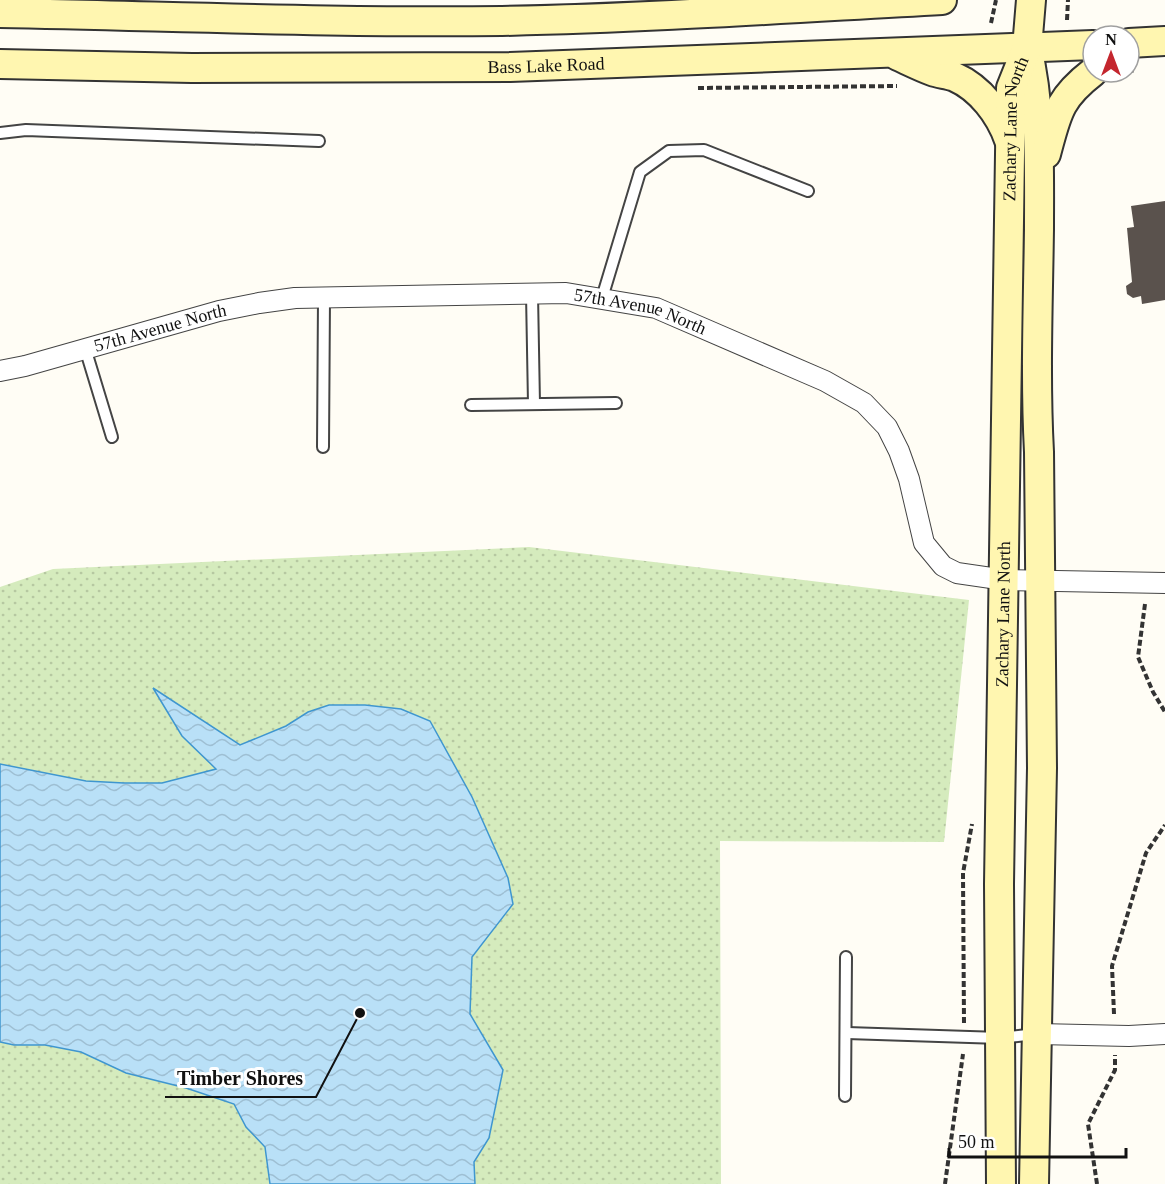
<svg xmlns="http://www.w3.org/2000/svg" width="1165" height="1184" font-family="Georgia,serif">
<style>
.grass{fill:url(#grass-dots)}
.water{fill:url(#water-waves);stroke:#3f96cf;stroke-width:1.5}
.building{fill:#5a524d}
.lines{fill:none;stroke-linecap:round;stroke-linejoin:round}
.lane-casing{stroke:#444;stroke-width:14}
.street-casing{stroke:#444;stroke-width:22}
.secondary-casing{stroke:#333;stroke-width:32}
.path{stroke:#333;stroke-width:4;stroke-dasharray:6 3;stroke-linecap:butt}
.lane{stroke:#fff;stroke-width:10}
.street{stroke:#fff;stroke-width:20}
.secondary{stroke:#fff6b0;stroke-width:28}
.labels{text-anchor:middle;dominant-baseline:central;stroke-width:6;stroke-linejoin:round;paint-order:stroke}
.street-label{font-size:18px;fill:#111;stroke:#fff}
.leader{fill:none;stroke:#111;stroke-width:2}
.callout-dot{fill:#111;stroke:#fff;stroke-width:2}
.callout-label{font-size:20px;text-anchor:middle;font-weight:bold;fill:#111;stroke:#fff;stroke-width:6;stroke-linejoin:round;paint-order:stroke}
</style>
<defs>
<pattern id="grass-dots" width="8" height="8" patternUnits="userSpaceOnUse" patternTransform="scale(1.5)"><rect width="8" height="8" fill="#d5ebbd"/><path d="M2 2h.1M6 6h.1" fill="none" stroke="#b6c8a1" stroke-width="1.8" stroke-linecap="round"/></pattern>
<pattern id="water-waves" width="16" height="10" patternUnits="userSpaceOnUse" patternTransform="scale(1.5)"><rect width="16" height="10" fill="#b9e0f7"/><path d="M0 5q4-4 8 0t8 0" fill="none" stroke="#9ebfd3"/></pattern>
</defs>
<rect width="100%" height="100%" fill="#fffdf5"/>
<path class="grass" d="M 529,547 L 969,600 L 944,842 L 720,841 L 721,1184 L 0,1184 L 0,587 L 53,569 Z"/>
<path class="water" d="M 153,688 L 240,745 L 286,726 L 308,712 L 329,705 L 365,705 L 401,709 L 430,721 L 472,797 L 508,878 L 513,904 L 472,957 L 470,1014 L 503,1070 L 489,1138 L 474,1162 L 475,1184 L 270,1184 L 265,1147 L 246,1127 L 234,1104 L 186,1088 L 126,1073 L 81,1052 L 45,1045 L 14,1045 L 0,1042 L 0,764 L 86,781 L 124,783 L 162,783 L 216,769 L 182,736 Z"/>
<path class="building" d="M 1165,201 L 1165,300 L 1142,304 L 1141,296 L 1133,298 L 1127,294 L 1126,286 L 1132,282 L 1127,228 L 1134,227 L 1131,206 Z"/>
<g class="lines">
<defs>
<g id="lane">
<path d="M 0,133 L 26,130 L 319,141"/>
<path d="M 532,294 L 534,404"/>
<path d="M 602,298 L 640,172 L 669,151 L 704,150 L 808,191"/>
<path d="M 85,348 L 112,437"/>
<path d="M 471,405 L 616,403"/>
<path d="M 323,447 L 324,298"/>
<path d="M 847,1033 L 1000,1038 L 1035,1034"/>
<path d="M 845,1096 L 846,957"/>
</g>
<g id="street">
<path id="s1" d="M 0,371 L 25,366 L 219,311 L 259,303 L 295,298 L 566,293 L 656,308 L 825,381 L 864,403 L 887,427 L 899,451 L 909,479 L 924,543 L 943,566 L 957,573 L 1005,580 L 1165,583"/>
<path d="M 1038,1034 L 1129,1036 L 1165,1034"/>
</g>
<g id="secondary">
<path d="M 0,13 C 167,16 335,23 502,21 C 649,18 795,8 942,0"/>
<path d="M 1129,43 L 1165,41"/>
<path d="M 1027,48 C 1041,106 1039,169 1039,229 C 1038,303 1035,378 1039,452 L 1042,768 L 1034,1184"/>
<path d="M 898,56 C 909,61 921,67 932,71 C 940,74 948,74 955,77 C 980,88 1000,114 1009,140"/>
<path id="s2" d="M 0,64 L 192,68 L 510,67 L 1093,45"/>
<path d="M 1046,154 C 1057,114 1058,99 1093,72"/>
<path id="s3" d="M 1001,1184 L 999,884 L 1011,88 L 1027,48 L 1031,0"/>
</g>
</defs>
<use href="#lane" class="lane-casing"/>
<use href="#street" class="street-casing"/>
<use href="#secondary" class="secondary-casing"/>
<g class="path">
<path d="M 1067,20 L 1068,0"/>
<path d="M 991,23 L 996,0"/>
<path d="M 1119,75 L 1134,70"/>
<path d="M 698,88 L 897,86"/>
<path d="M 1145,604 L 1138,657 L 1153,692 L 1165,712"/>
<path d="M 1114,1014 L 1112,966 L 1146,853 L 1165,825"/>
<path d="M 964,1023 L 963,873 L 972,824"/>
<path d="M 945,1184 L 963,1054"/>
<path d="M 1097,1184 L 1088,1124 L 1115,1070 L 1115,1055"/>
</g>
<use href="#lane" class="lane"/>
<use href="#street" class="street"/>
<use href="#secondary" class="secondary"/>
</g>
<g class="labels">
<g class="street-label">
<text stroke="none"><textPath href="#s2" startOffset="546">Bass Lake Road</textPath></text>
<text stroke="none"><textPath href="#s3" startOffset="1056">Zachary Lane North</textPath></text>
<text stroke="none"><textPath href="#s1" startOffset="652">57th Avenue North</textPath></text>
<text stroke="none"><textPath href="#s1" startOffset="166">57th Avenue North</textPath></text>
<text stroke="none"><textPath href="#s3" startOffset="570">Zachary Lane North</textPath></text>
</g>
</g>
<path class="leader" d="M360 1013L316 1097H165"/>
<circle class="callout-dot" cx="360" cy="1013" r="6"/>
<g class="callout-label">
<text x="240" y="1085">Timber Shores</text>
</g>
<g transform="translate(1111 54)"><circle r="28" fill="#ffffff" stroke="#a0a0a0" stroke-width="1.5"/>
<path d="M0-4.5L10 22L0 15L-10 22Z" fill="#c4262e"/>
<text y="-9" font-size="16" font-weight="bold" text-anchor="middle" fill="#111111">N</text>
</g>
<path d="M949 1148v9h177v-9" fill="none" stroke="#111111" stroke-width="3"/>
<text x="958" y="1148" font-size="18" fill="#111111" stroke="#ffffff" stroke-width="4.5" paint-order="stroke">50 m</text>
</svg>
